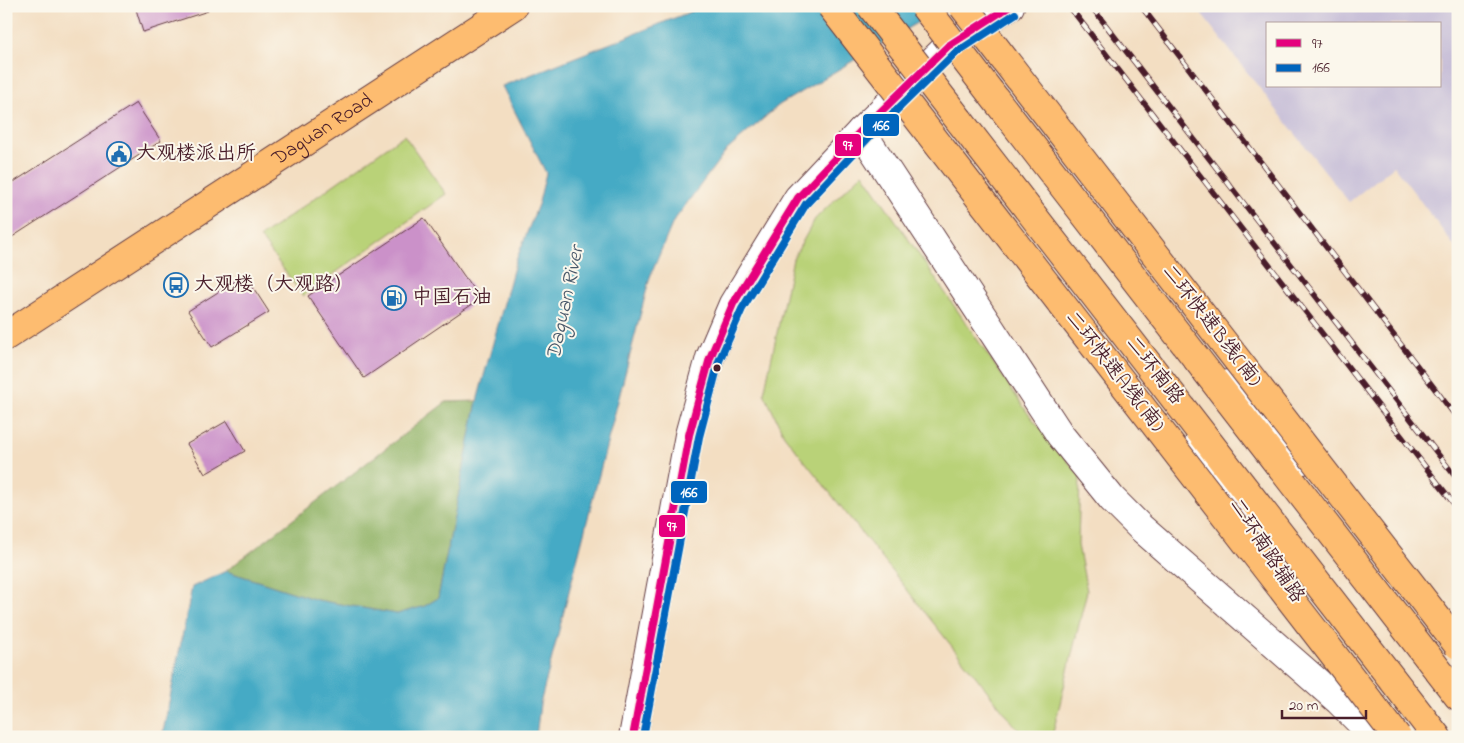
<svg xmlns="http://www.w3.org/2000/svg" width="1464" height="743" font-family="'Indie Flower','LXGW WenKai TC',sans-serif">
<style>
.industrial{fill:#c8bfd8;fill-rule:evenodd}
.green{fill:#b9d278;stroke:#827852}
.forest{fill:#92b468;stroke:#6e6a4a}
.water{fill:#45aac5;stroke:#486478}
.building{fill:#cb91c9}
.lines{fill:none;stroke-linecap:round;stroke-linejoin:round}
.minor-casing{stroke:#633c42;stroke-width:30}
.major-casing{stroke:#633c42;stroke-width:30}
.minor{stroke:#fff;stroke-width:28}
.major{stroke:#fdbc70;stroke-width:28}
.rail-casing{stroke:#4a1f2b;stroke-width:5.5}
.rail{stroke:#fbf7ec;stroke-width:4;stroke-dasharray:11;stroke-linecap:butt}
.major-bridge-casing{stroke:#633c42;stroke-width:30;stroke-linecap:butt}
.highway-bridge-casing{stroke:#633c42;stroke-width:30;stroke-linecap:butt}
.major-bridge{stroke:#fdbc70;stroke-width:28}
.highway-bridge{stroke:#fdbc70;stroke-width:28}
.bus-1-casing{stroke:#fbf7ec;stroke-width:11}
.bus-2-casing{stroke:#fbf7ec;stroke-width:11}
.bus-1{stroke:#e5007d;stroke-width:8}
.bus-2{stroke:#0065bd;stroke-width:8}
.bus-dot{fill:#4a1f2b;stroke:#fbf7ec;stroke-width:2}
.labels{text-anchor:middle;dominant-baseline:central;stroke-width:4;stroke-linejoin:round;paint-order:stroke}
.street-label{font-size:20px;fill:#4a1f2b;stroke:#fbf7ec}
.poi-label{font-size:20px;fill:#4a1f2b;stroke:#fbf7ec;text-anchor:start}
.water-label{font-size:21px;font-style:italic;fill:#485769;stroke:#fbf7ec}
.line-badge{stroke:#fbf7ec;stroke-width:2}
.badge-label{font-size:14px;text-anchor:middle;font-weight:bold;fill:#fff}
</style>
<rect width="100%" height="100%" fill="#fbf7ec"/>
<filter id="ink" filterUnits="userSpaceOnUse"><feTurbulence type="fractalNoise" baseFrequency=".02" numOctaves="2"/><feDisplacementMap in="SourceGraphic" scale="10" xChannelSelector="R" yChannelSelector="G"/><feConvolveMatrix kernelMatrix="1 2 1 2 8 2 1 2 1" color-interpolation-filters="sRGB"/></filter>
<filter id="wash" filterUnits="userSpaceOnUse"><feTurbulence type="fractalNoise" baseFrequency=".0096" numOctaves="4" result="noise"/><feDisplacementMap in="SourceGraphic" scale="20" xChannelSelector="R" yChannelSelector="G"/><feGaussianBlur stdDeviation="1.12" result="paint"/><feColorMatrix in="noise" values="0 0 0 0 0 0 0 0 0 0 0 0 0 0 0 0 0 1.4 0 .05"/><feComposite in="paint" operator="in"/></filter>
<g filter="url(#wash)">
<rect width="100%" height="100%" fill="#f3dec2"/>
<path class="industrial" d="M 1195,6 L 1458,6 L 1458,251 L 1394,166 L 1349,202 ZM 1268,24 L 1440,24 L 1440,86 L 1268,86 Z"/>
<g class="green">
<path d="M 404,135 L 446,194 L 303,296 L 260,237 Z"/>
<path d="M 863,173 L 1027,412 L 1080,476 L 1078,545 L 1087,591 L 1052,737 L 1024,737 L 784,435 L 764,393 L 793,259 L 815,219 Z"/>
</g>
<path class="forest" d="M 477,401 L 438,598 L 425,606 L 397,614 L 317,600 L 226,571 L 446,402 Z"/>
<path class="water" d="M 705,6 L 945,6 L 779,105 L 725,152 L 673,222 L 650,277 L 540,704 L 536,737 L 162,737 L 192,587 L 226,571 L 317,600 L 397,614 L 425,606 L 438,598 L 477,401 L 515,263 L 539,202 L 546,173 L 502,86 Z"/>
<g id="blocks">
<g class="building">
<path d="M 135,6 L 207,6 L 208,11 L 143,32 Z"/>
<path d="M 136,103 L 161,141 L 6,241 L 6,187 Z"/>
<path d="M 424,218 L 480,299 L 364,378 L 308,296 Z"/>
<path d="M 245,275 L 269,312 L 212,347 L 188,311 Z"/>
<path d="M 227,421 L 245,451 L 205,474 L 187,444 Z"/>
</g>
</g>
</g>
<g filter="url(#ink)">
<use href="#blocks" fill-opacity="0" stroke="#633c42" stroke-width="1"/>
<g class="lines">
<defs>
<g id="minor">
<path d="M 861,131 L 1061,436 L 1112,499 L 1140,527 L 1339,701 L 1375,737"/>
<path d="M 1228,384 L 1303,460"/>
<path d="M 1198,445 L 1260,543"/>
<path d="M 633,737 L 689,435 L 710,358 L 733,304 L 798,198 L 861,131 L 948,46 L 1010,6"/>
</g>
<g id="major">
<path d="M 990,92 L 1458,696"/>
<path d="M 959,120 L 1437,737"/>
<path id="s1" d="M 6,336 L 513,6"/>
</g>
</defs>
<use href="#minor" class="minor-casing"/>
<use href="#major" class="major-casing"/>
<use href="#minor" class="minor"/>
<use href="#major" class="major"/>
<defs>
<g id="rail">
<path d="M 1069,6 L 1458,509"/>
<path d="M 1091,6 L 1458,480"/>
<path d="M 1141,6 L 1458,419"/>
</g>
</defs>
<use href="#rail" class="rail-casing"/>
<use href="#rail" class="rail"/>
<defs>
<g id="major-bridge">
<path d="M 871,6 L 959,120"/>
<path d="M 924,6 L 990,92"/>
</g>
<g id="highway-bridge">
<path d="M 831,6 L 1397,737"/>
<path d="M 963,6 L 1458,645"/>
</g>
</defs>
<use href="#major-bridge" class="major-bridge-casing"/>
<use href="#highway-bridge" class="highway-bridge-casing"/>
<use href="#major-bridge" class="major-bridge"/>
<use href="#highway-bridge" class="highway-bridge"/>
<defs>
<path id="bus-1" d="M 633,737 L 689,435 L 710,358 L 733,304 L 798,198 L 861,131 L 948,46 L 1010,6"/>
<path id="bus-2" d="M 643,737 L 699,437 L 719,361 L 742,309 L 806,204 L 868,138 L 954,54 L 1015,14"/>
</defs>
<use href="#bus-1" class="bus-1-casing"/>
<use href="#bus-2" class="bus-2-casing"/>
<use href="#bus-1" class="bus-1"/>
<use href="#bus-2" class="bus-2"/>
</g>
</g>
<defs>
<symbol id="civic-ring" viewBox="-11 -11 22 22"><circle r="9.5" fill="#fbf7ec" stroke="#1f6fb2" stroke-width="1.5"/><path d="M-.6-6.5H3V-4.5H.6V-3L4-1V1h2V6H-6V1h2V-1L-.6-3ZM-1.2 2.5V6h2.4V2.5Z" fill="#1f6fb2"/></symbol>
<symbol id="bus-ring" viewBox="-11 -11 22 22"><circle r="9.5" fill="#fbf7ec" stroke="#1f6fb2" stroke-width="1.5"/><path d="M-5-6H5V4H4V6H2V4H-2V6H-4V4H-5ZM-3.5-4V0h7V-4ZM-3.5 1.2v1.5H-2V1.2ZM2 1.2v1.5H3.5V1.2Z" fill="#1f6fb2"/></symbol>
<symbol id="fuel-ring" viewBox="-11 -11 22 22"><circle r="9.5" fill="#fbf7ec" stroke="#1f6fb2" stroke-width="1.5"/><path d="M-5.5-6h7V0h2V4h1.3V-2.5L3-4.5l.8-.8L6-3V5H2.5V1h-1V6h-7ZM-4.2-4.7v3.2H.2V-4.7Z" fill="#1f6fb2"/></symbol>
</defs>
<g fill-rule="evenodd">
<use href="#civic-ring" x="105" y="140" width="28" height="28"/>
<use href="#bus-ring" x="162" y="271" width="28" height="28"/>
<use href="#fuel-ring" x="380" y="284" width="28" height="28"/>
</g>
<circle class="bus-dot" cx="717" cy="368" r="4.5"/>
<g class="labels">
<g class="street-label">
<text stroke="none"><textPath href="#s1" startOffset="378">Daguan Road</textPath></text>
<text transform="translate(1211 326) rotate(52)">二环快速B线(南)</text>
<text transform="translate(1154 371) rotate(52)">二环南路</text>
<text transform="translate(1114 372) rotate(52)">二环快速A线(南)</text>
<text transform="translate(1266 551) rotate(57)">二环南路辅路</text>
</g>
<g class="poi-label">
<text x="136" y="154">大观楼派出所</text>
<text x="194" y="285">大观楼（大观路）</text>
<text x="412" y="298">中国石油</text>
</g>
<g class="water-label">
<text transform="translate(566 303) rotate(-78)">Daguan River</text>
</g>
</g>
<g class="line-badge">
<rect x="862" y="113" width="38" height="24" rx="5" fill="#0065bd"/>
<rect x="834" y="133" width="28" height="24" rx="5" fill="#e5007d"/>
<rect x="670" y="480" width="38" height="24" rx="5" fill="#0065bd"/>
<rect x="658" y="514" width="28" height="24" rx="5" fill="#e5007d"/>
</g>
<g class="badge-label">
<text x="881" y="130">166</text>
<text x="848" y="150">97</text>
<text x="689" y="497">166</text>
<text x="672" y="531">97</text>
</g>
<rect width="1464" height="743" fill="none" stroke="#fbf7ec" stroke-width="25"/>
<rect x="1266" y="22" width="175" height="65" fill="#fbf7ec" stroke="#b4a19f"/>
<rect x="1276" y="39" width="25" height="8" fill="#e5007d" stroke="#b4a19f"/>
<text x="1312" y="48" font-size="15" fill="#4a1f2b">97</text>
<rect x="1276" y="64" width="25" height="8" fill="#0065bd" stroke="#b4a19f"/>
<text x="1312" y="72" font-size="15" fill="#4a1f2b">166</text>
<path d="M1282 710v8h84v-8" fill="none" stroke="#4a1f2b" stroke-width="2.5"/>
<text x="1289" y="710" font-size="15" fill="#4a1f2b" stroke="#fbf7ec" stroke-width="4" paint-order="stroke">20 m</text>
</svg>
